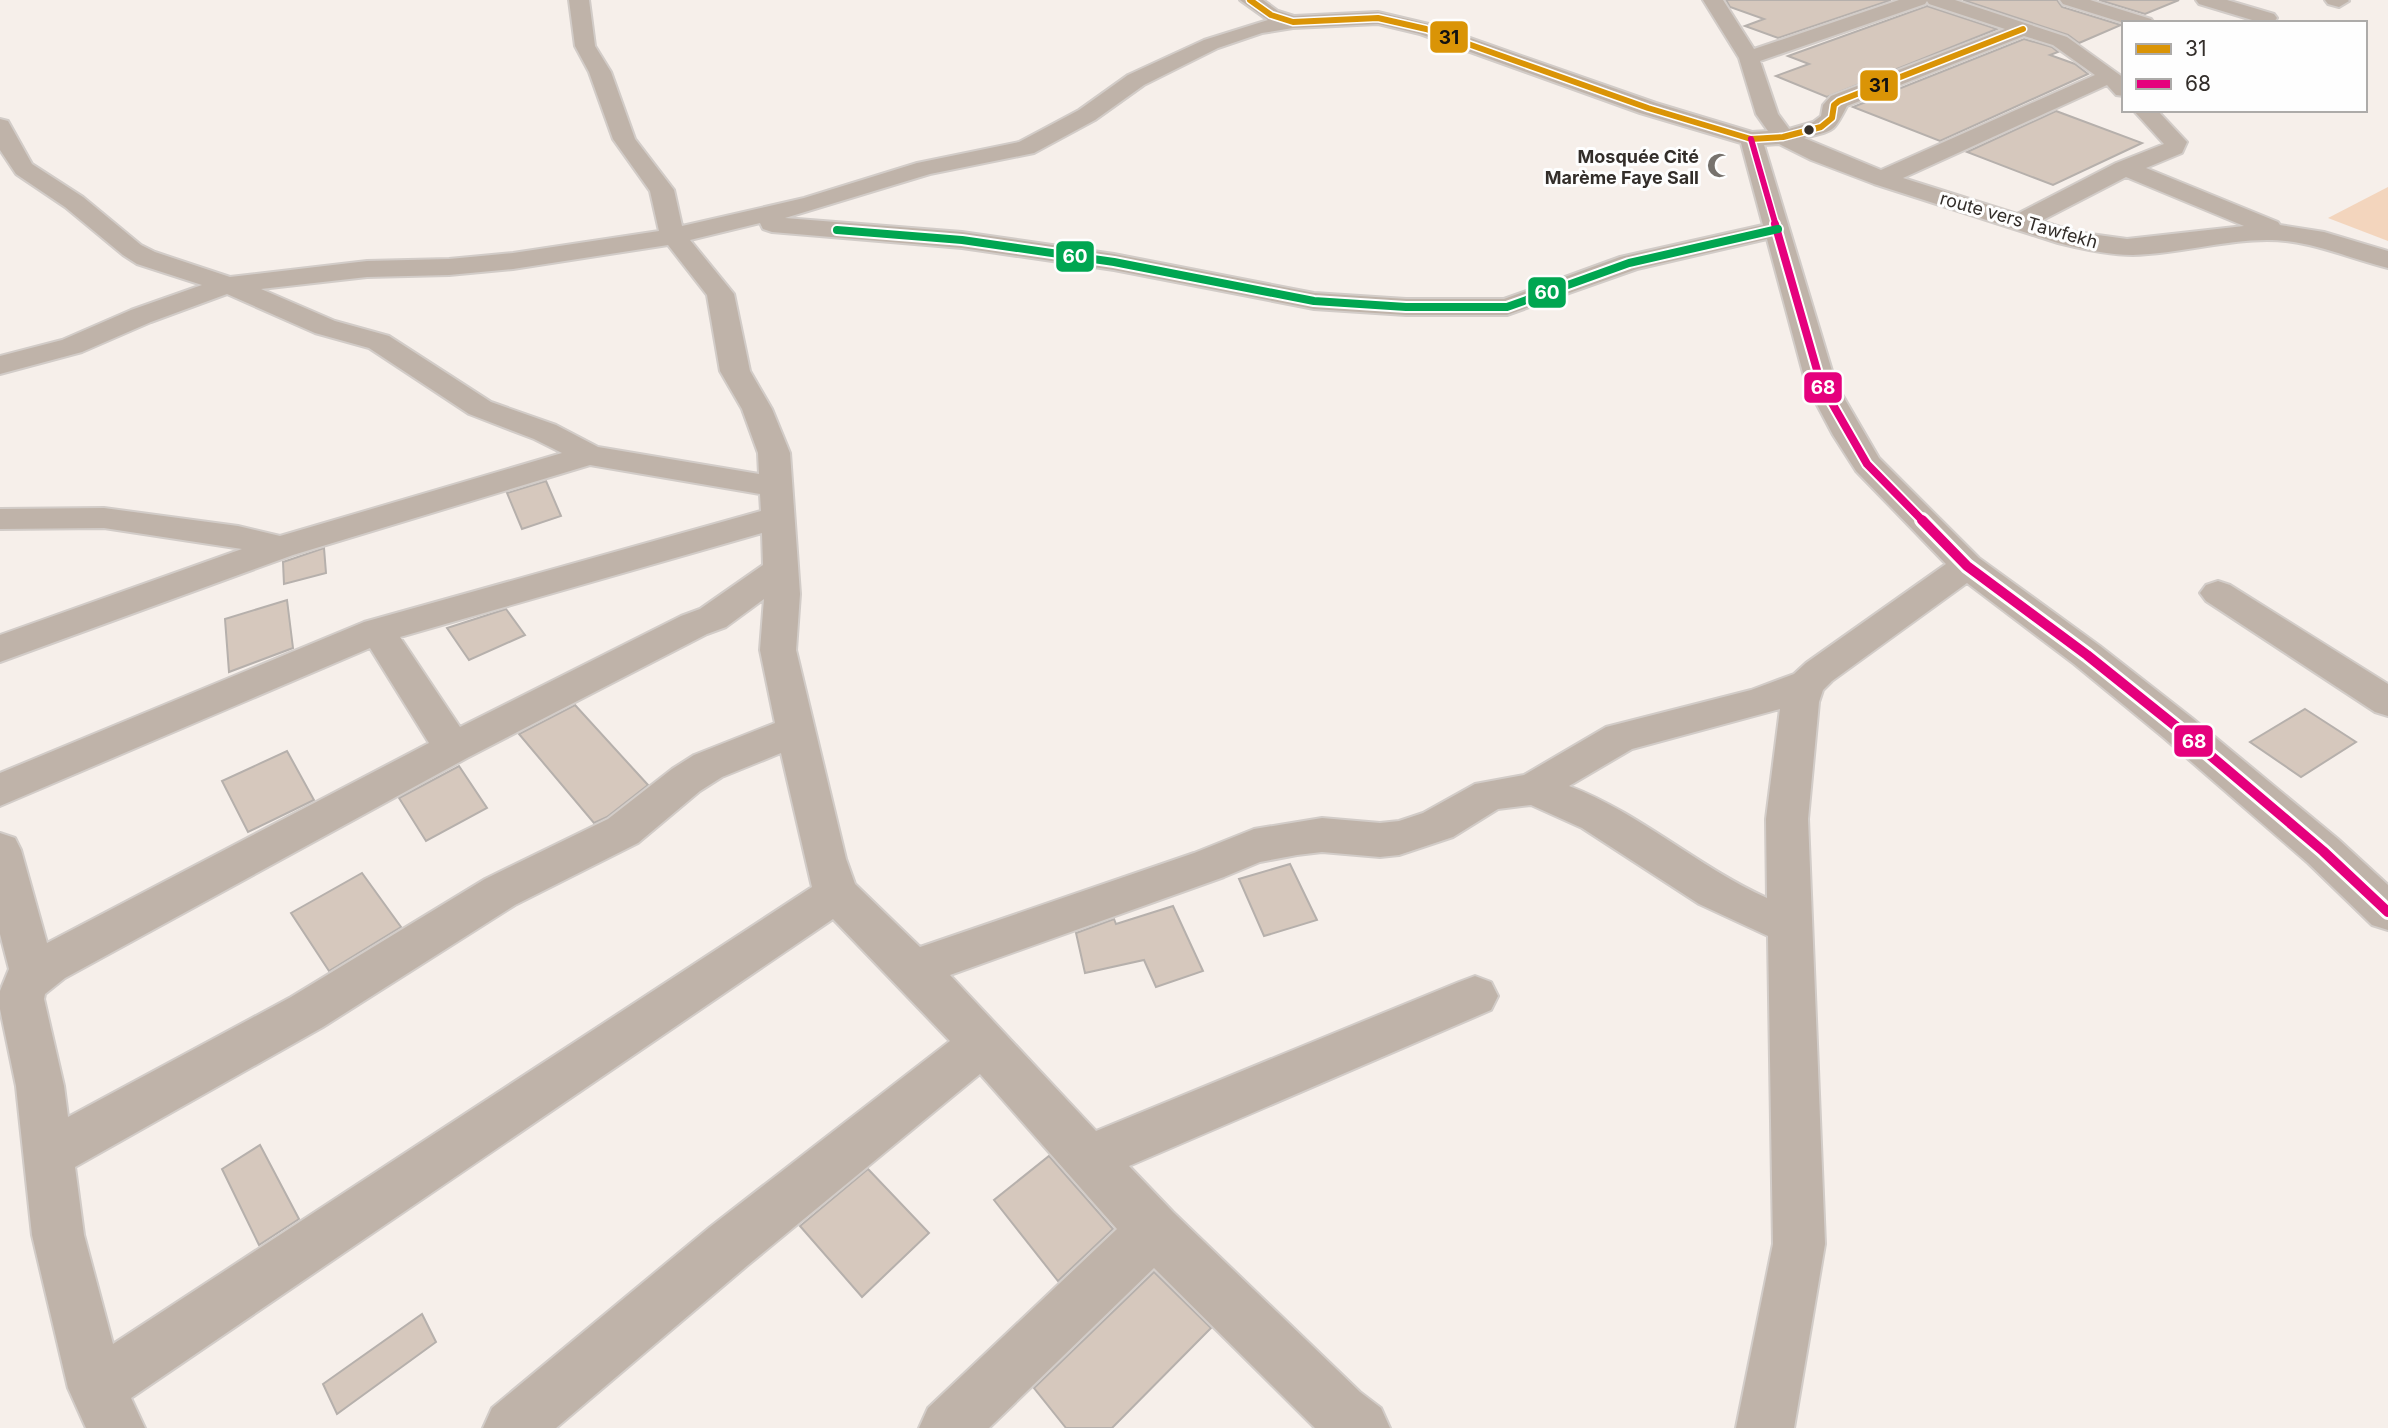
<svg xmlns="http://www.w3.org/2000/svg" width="2388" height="1428" font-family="Inter,sans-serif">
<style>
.green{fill:#f3d5bd}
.building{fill:#d6c8bd;stroke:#b6b0ac;stroke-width:2}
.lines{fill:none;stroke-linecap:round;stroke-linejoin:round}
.minor-casing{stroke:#d2ccc8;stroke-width:4}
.minor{fill:#bfb3a9;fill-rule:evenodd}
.bus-1-casing{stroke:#fefefe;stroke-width:9}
.bus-2-far2-casing{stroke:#fefefe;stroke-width:9}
.bus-2-far1-casing{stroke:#fefefe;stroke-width:12}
.bus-2-casing{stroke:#fefefe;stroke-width:16}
.bus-3-casing{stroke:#fefefe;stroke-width:12}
.bus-1{stroke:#da9406;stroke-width:6}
.bus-2-far2{stroke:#e5007d;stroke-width:6}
.bus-2-far1{stroke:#e5007d;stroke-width:8}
.bus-2{stroke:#e5007d;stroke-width:10}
.bus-3{stroke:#00a651;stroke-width:8}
.bus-dot{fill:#332e2a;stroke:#fefefe;stroke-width:2.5}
.labels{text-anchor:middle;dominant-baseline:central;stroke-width:6;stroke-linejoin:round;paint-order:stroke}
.far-poi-label{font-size:18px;font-weight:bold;fill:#332e2a;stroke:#fefefe;text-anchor:end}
.far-street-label{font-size:18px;fill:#332e2a;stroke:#fefefe}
.line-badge{stroke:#fefefe;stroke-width:2.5}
.badge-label{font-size:19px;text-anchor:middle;font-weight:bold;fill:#fff}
.pale-badge-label{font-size:19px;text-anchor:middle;font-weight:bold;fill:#111}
</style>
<rect width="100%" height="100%" fill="#f6efea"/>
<path class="green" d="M 2388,187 L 2388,241 L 2328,218 Z"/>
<g class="building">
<path d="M 1726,0 L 1891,0 L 1778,38 L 1745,26 L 1764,19 L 1730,7 Z"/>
<path d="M 1963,0 L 2057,0 L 2062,7 L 2121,25 L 2079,43 L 2068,35 Z"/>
<path d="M 2099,0 L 2179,0 L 2145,14 Z"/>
<path d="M 1927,6 L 1997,29 L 1827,97 L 1776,76 L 1809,64 L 1788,56 Z"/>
<path d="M 2024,39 L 2052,47 L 2058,52 L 2050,55 L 2075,64 L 2088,74 L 1940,141 L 1853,107 Z"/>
<path d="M 2056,111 L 2142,143 L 2053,185 L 1967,152 Z"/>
<path d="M 546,481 L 561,516 L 522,529 L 507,493 Z"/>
<path d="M 324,548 L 326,573 L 284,584 L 283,562 Z"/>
<path d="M 287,600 L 293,648 L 229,672 L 225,619 Z"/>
<path d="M 506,609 L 525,635 L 469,660 L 447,628 Z"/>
<path d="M 575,705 L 648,785 L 607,817 L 594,823 L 519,734 Z"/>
<path d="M 2305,709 L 2356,742 L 2301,777 L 2250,742 Z"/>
<path d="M 287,751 L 314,800 L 248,832 L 222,781 Z"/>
<path d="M 459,766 L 487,808 L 426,841 L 399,798 Z"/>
<path d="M 1290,864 L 1317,920 L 1264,936 L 1239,879 Z"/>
<path d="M 362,873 L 401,927 L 329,971 L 291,913 Z"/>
<path d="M 1173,906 L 1203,971 L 1156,987 L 1144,960 L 1085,973 L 1076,933 L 1114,919 L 1116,924 Z"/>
<path d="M 260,1145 L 299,1219 L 259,1245 L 222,1169 Z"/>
<path d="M 1049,1156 L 1113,1229 L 1058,1281 L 994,1200 Z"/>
<path d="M 868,1169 L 929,1233 L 862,1297 L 800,1226 Z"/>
<path d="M 1154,1272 L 1211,1328 L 1112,1428 L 1066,1428 L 1034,1388 Z"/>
<path d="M 422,1314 L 436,1342 L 337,1414 L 323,1384 Z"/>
</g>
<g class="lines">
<defs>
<g id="minor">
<path d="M 569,0 L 589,0 L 595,46 L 611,72 L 635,139 L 674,190 L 682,226 L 804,198 L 917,163 L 1019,142 L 1079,110 L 1128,75 L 1204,40 L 1268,20 L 1240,0 L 1263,0 L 1278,11 L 1294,16 L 1378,12 L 1433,25 L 1656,103 L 1752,132 L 1768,131 L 1756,114 L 1739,58 L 1703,0 L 1723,0 L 1754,49 L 1899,0 L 1955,0 L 2067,37 L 2124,78 L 2124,96 L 2116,95 L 2107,85 L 1903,178 L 2017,214 L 2116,163 L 2164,144 L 2133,110 L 2157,110 L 2187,142 L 2182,153 L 2146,168 L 2278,222 L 2280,225 L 2324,232 L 2388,251 L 2388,268 C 2347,258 2311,240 2267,240 C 2222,240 2178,254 2133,255 C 2108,255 2082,249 2058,243 L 1874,184 L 1811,160 L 1779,144 L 1764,145 L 1836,384 L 1879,458 L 1979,558 L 2100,646 L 2192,718 L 2338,839 L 2388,885 L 2388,930 L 2372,925 L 2308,863 L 2164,738 L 2074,664 L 1967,583 L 1832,681 L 1823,690 L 1819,702 L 1808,819 L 1825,1244 L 1794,1428 L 1736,1428 L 1773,1244 L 1768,936 L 1699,904 L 1582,828 L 1531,805 L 1498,809 L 1453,837 L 1399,855 L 1380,857 L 1322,852 L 1297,855 L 1260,862 L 1224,877 L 950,975 L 1096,1131 L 1459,982 L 1475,976 L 1491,982 L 1498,996 L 1491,1010 L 1129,1166 L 1173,1212 L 1360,1392 L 1381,1408 L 1390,1428 L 1315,1428 L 1154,1268 L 989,1428 L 919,1428 L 928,1408 L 1117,1229 L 980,1074 L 748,1265 L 556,1428 L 483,1428 L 492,1408 L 710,1227 L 950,1041 L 833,919 L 131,1398 L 145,1428 L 86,1428 L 68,1388 L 32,1235 L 16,1086 L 0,1009 L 0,991 L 9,969 L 0,934 L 0,833 L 15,838 L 21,850 L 47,943 L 429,743 L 370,648 L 0,806 L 0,773 L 364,622 L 761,511 L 760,494 L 590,465 L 293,555 L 0,662 L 0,635 L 242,549 L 104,528 L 0,529 L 0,509 L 104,508 L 238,526 L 280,536 L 562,453 L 534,439 L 469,414 L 369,348 L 315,333 L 227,294 L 151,322 L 82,352 L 0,374 L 0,356 L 62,340 L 131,310 L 202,285 L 137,264 L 123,255 L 65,207 L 16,174 L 0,150 L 0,119 L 8,121 L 32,164 L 83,197 L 141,245 L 155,252 L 230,277 L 367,261 L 449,259 L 513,253 L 659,231 L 650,191 L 613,139 L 589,72 L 575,46 ZM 1927,1 L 1929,4 L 2005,29 L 1831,96 L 1823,105 L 1821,116 L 1813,122 L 1789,129 L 1778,114 L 1760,61 L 1925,4 ZM 1378,24 L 1420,34 L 1640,113 L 1741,143 L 1763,225 L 1620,257 L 1504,299 L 1406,299 L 1314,293 L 1114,254 L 962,232 L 785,218 L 930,174 L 1034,153 L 1095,120 L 1144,85 L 1218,48 L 1262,33 L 1293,28 ZM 2024,36 L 2053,45 L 2095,75 L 1881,170 L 1804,138 C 1835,130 1833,133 1847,106 ZM 2126,177 L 2244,226 L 2127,239 L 2076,232 L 2041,221 ZM 760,223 L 763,229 L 772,232 L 962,248 L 1114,270 L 1314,309 L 1406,315 L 1507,315 L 1637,269 L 1767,239 L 1806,384 L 1833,435 L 1856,471 L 1946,564 L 1806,663 L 1794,674 L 1751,690 L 1606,727 L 1524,775 L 1475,784 L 1423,813 L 1399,821 L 1380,823 L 1322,818 L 1254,829 L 1194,853 L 920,947 L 855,884 L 846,859 L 796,650 L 800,594 L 790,453 L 772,409 L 750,371 L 734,294 L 690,240 ZM 668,245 L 707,295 L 720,371 L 742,409 L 758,453 L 759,474 L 598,447 L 556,425 L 491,402 L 389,336 L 335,321 L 261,289 L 367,277 L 449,275 L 513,269 ZM 762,533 L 763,565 L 700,609 L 681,616 L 460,727 L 400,637 ZM 764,599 L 760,650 L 775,723 L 694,755 L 672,769 L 608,819 L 485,879 L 291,997 L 68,1117 L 64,1086 L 44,999 L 45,994 L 65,978 L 467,758 L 707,634 L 726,627 ZM 1780,709 L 1766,819 L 1767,898 C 1698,867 1640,813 1569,786 L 1632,749 ZM 781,753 L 812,887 L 113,1344 L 84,1235 L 75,1167 L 323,1027 L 515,905 L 638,843 L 700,791 L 722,777 Z"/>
<path d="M 2060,0 L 2090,0 L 2151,19 L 2154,23 L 2124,23 L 2063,4 Z"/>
<path d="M 2196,0 L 2227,0 L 2274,14 L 2277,18 L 2274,22 L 2262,23 L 2199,4 Z"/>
<path d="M 2325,0 L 2348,0 L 2349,1 L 2339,7 L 2328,4 Z"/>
<path d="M 2218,581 L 2230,585 L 2388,684 L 2388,716 L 2375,712 L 2206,601 L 2200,593 L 2206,585 Z"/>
</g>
</defs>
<use href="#minor" class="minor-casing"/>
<use href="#minor" class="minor"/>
<defs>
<path id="bus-1" d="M 1250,0 L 1271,15 L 1293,22 L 1378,18 L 1426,29 L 1648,108 L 1751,139 L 1783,137 L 1821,127 L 1832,118 L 1834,105 L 1839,101 L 2023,29"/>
<path id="bus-2-far2" d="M 1751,139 L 1776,226"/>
<path id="bus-2-far1" d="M 1775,224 L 1821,384 L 1867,464 L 1924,522"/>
<path id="bus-2" d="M 1922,520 L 1967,566 L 2087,655 L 2178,728 L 2323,851 L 2388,912"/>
<path id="bus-3" d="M 837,230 L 962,240 L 1114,262 L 1314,301 L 1406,307 L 1507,307 L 1629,263 L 1778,229"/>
</defs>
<use href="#bus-1" class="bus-1-casing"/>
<use href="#bus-2-far2" class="bus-2-far2-casing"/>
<use href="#bus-2-far1" class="bus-2-far1-casing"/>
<use href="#bus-2" class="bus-2-casing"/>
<use href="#bus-3" class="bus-3-casing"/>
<use href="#bus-1" class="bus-1"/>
<use href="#bus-2-far2" class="bus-2-far2"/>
<use href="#bus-2-far1" class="bus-2-far1"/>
<use href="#bus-2" class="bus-2"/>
<use href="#bus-3" class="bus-3"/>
</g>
<defs>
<symbol id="mosque-bare" viewBox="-9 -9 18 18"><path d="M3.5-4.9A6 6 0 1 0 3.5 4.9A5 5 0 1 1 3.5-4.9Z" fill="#77726d" stroke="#fefefe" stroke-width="2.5" paint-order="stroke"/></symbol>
</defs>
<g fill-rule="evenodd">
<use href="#mosque-bare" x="1702" y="148" width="35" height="35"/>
</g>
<circle class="bus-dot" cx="1809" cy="130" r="6"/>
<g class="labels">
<g class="far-poi-label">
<text x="1699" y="156">Mosquée Cité<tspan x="1699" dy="21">Marème Faye Sall</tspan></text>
</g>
<g class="far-street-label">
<text transform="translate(2019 220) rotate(16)">route vers Tawfekh</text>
</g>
</g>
<g class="line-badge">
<rect x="1429" y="20" width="40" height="34" rx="7" fill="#da9406"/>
<rect x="1859" y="69" width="40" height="33" rx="7" fill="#da9406"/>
<rect x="1055" y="240" width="40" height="33" rx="7" fill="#00a651"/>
<rect x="1527" y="276" width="40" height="33" rx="7" fill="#00a651"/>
<rect x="1803" y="371" width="40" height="33" rx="7" fill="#e5007d"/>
<rect x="2173" y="724" width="41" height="34" rx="7" fill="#e5007d"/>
</g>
<g class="badge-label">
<text x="1075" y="263">60</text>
<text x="1547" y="299">60</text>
<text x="1823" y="394">68</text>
<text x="2194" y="748">68</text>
</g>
<g class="pale-badge-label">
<text x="1449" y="44">31</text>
<text x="1879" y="92">31</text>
</g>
<rect x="2122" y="21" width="245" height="91" fill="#fefefe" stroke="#adaba9" stroke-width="2"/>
<rect x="2136" y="44" width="35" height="10" fill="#da9406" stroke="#adaba9" stroke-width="2"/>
<text x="2185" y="56" font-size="21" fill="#332e2a">31</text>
<rect x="2136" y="79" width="35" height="10" fill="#e5007d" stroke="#adaba9" stroke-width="2"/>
<text x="2185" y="91" font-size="21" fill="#332e2a">68</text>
</svg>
